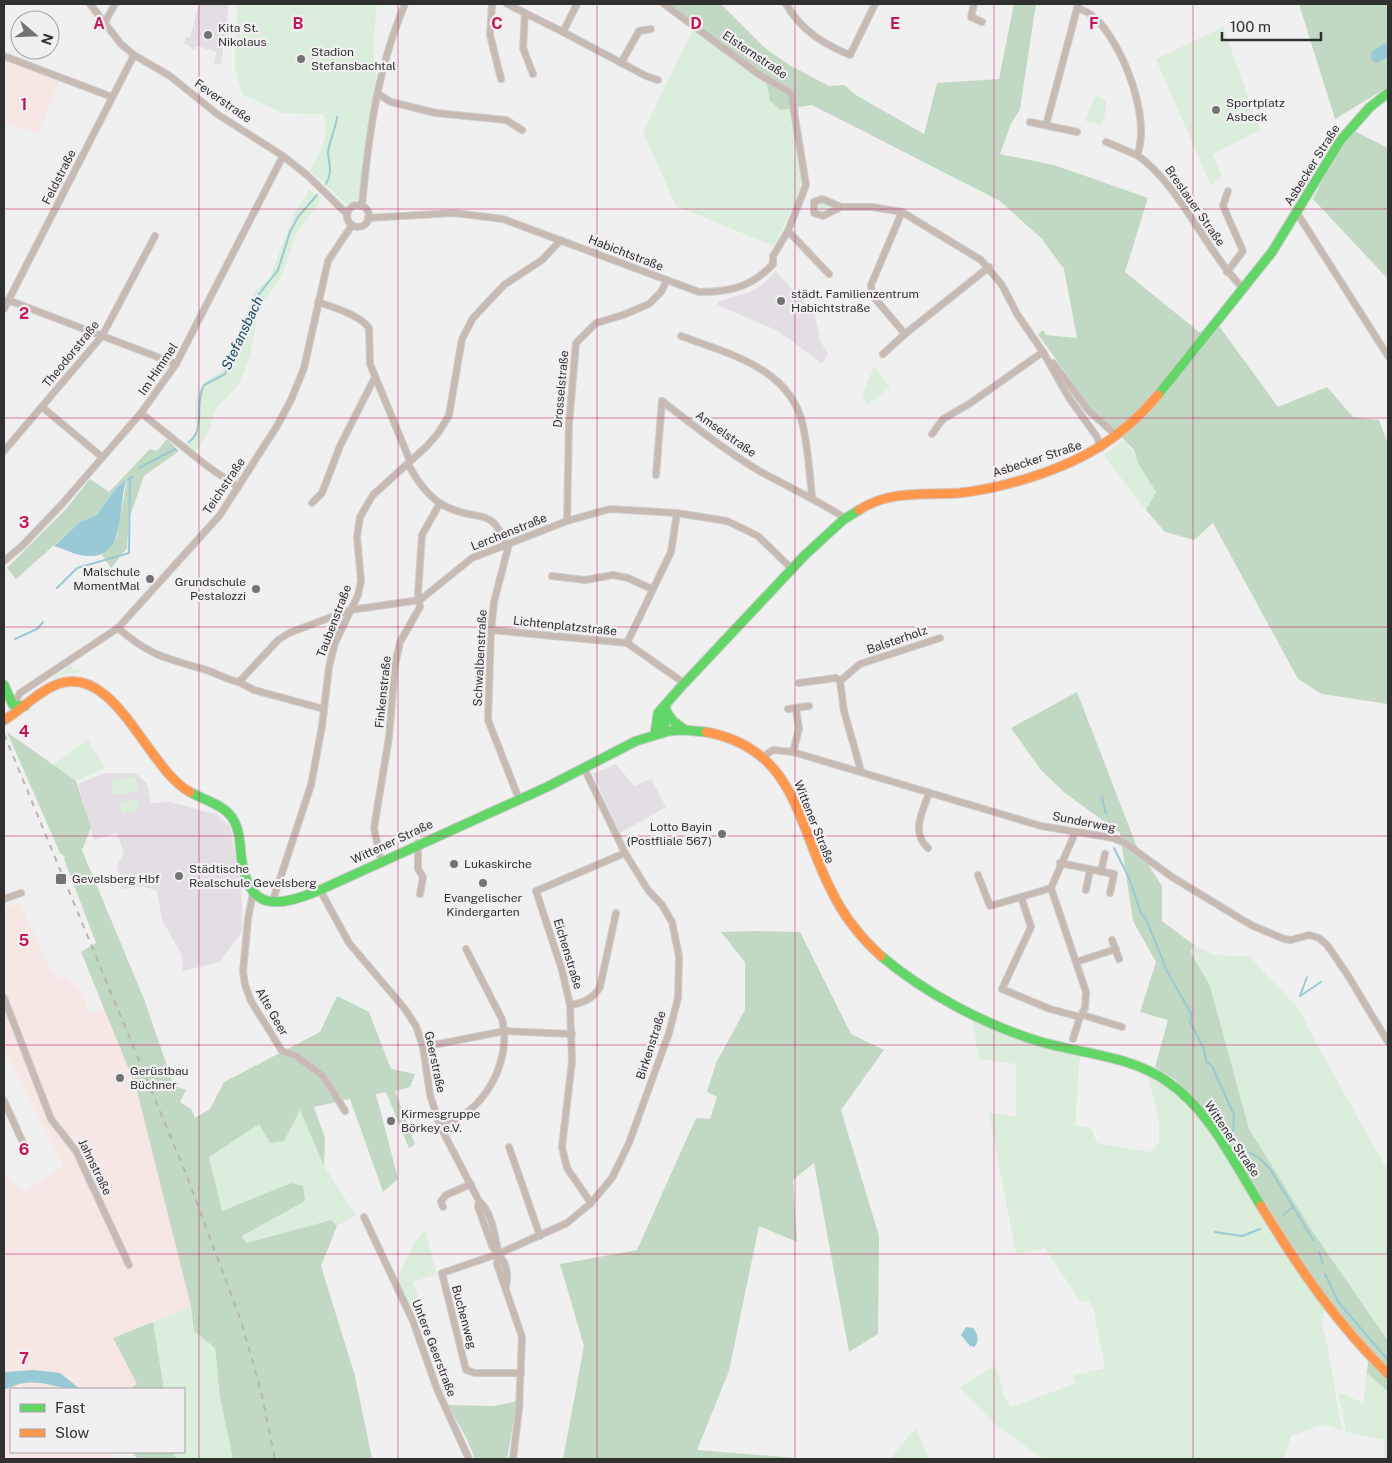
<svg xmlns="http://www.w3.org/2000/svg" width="1392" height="1463" font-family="'Public Sans',sans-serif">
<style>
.built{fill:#e2dee3}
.industrial{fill:#f6e7e5}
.green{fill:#daeedb}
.forest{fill:#c1d8c2}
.water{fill:#9ac9d6}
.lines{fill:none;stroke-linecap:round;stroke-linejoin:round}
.stream{stroke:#9ac9d6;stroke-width:2}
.street-casing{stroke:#cecdce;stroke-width:8}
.fast-casing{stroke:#cecdce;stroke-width:11}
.slow-casing{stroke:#cecdce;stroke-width:11}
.street{stroke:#c6bab3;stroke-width:6}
.fast{stroke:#63d668;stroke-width:9}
.slow{stroke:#ff974d;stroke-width:9}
.rail{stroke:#bbb4b2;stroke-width:2;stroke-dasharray:6 6;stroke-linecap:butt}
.grid{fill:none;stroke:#c2185b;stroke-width:1;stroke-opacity:0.55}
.poi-dot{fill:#747374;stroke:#f2eff2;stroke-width:2}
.labels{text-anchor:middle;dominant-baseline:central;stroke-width:4.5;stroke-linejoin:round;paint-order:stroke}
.poi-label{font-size:12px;fill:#303031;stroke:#f2eff2;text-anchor:start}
.street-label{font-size:12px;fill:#303031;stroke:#f2eff2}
.water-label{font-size:14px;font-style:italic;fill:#104c59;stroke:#f2eff2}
.grid-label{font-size:16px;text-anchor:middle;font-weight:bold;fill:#c2185b;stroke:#f2eff2;stroke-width:4.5;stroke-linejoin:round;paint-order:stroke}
</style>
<rect width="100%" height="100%" fill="#f1f0f1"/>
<g class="built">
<path d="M 199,4 L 229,4 L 221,65 L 214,63 L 217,52 L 196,46 L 194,50 L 184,43 L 186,37 L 190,37 Z"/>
<path d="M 776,271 L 815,315 L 820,340 L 828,354 L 822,363 L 778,331 L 718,305 L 718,302 L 726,299 L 752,291 L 763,284 Z"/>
<path d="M 616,764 L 634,786 L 651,779 L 666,807 L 620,833 L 593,774 Z"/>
<path d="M 105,773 L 135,773 L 147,783 L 151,803 L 170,802 L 218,815 L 230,826 L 242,892 L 242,932 L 219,962 L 183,971 L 182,955 L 162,920 L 157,891 L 143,886 L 122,889 L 117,865 L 124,853 L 117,833 L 94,840 L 78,784 Z"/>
</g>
<g class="industrial">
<path d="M 4,56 L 60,79 L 39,134 L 4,122 Z"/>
<path d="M 20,903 L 52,973 L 58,979 L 64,977 L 79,987 L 90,1014 L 104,1008 L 136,1087 L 191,1306 L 113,1338 L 137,1384 L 129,1389 L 11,1389 L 11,1452 L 109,1452 L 113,1459 L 4,1459 L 4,1174 L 24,1193 L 63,1166 L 4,1049 L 4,907 Z"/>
</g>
<g class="green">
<path d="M 237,4 L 377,4 L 373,47 L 376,80 L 363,157 L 361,198 L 347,205 L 310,170 C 319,154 332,131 323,114 L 282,113 L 242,94 L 235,67 Z"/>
<path d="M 1223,27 L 1260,130 L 1213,154 L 1222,176 L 1211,186 L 1156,59 Z"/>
<path d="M 693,30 L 768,84 L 790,108 L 802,173 L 800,192 L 774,246 L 676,206 L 643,132 Z"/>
<path d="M 1096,94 L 1106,101 L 1105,117 L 1101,125 L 1085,121 Z"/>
<path d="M 309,190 L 321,200 L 296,234 L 282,275 L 259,309 L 250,356 L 239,384 L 216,409 L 209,430 L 195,453 L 182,444 L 188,441 L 197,430 C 192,397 194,386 223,371 L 254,292 L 270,277 L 293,217 Z"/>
<path d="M 821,203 L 831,205 L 831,209 L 823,213 L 819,212 L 817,206 Z"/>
<path d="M 874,367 L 890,387 L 867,405 L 862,395 Z"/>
<path d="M 1124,439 C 1137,455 1145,475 1156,492 L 1146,510 L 1104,456 Z"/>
<path d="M 71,665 L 73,669 L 82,670 C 77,674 73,673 67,674 C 58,675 49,680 41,686 Z"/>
<path d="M 88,740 L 105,768 L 76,781 L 53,765 Z"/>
<path d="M 136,777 L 138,791 L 113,795 L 111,780 Z"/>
<path d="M 138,799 L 139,810 L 122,813 L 120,802 Z"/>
<path d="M 1194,945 L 1214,955 L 1249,956 L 1298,1008 L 1320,1050 L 1385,1166 L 1388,1164 L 1388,1341 L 1311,1229 L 1249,1129 L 1210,986 L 1189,951 Z"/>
<path d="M 976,1021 L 1024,1041 L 1080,1054 L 1075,1125 L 1091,1128 L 1097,1143 L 1151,1152 L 1159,1143 L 1159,1122 L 1148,1074 L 1182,1097 L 1199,1116 L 1325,1310 L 1321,1322 L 1327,1344 L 1342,1430 L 1323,1424 L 1291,1436 L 1284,1459 L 1044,1459 L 999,1428 L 960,1388 L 994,1366 C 1003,1378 999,1393 1011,1407 L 1076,1383 L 1073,1376 L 1105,1368 L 1093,1308 L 1088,1300 L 1081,1302 L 1045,1248 L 1016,1254 L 989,1113 L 1016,1116 L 1016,1064 L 979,1059 L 973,1024 Z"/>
<path d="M 300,1110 L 324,1166 L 356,1215 L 337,1226 L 331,1220 L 248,1243 L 242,1236 L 305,1201 L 291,1183 L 222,1211 L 209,1157 L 259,1123 Z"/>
<path d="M 425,1230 L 437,1274 L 413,1282 L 427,1323 L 421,1328 L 397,1279 L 414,1243 Z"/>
<path d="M 191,1306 L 194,1331 L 215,1348 L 220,1397 L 233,1459 L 177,1459 L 172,1452 L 184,1452 L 184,1389 L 164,1389 L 153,1322 Z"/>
<path d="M 1368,1362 L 1388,1379 L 1388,1459 L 1384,1459 L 1384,1440 L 1346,1432 L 1338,1392 L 1363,1403 Z"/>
<path d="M 916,1428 L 929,1459 L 889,1459 L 892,1456 Z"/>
</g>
<g class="forest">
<path d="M 660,4 L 721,4 L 766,49 L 791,66 L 829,86 L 844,85 L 856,95 L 924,134 L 937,83 L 999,79 L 1014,4 L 1036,4 L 1020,109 L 1011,124 L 1000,154 L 1054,165 L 1148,198 L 1125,272 L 1199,332 L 1219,326 L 1278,407 L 1327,387 L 1353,417 L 1379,420 L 1388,444 L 1388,704 L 1322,694 L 1298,679 L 1213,523 L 1194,540 L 1165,532 L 1146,510 L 1156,492 L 1139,465 L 1134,450 L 1124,439 L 1099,420 L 1038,334 L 1043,330 L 1046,335 L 1077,338 L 1064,269 L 1042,239 L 1000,201 L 812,105 L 781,110 L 770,101 L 767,84 Z"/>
<path d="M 1299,4 L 1388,4 L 1388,87 L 1335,119 Z"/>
<path d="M 1354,131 L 1388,148 L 1388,279 L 1313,199 L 1331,163 Z"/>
<path d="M 167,439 L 179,451 L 144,476 L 129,519 L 127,548 L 111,568 L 102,555 L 117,537 L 127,479 L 116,488 L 97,515 L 80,522 L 16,579 L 7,568 L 65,510 L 90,479 L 109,492 L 150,449 L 157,451 Z"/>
<path d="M 1077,692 L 1137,847 L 1162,886 L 1162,921 L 1194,945 L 1190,951 L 1210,986 L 1249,1129 L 1311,1229 L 1388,1341 L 1388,1367 L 1358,1340 L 1332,1308 L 1205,1111 L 1176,1080 L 1155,1067 L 1168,1020 L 1140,1012 L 1156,962 L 1133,921 L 1120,833 L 1065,793 L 1041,770 L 1011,728 Z"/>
<path d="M 7,732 L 76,781 L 91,828 L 82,850 L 144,999 L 174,1086 L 186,1090 L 180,1102 L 191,1109 L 195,1118 L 210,1109 L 224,1082 L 320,1032 L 337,996 L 369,1012 L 391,1069 L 415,1074 L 410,1087 L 395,1091 L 415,1144 L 409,1148 L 386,1092 L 376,1094 L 398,1179 L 383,1192 L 350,1099 L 314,1107 L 325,1138 L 324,1166 L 300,1110 L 284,1141 L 270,1143 L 259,1124 L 209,1157 L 222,1211 L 291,1183 L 303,1186 L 305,1201 L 242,1236 L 247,1243 L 331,1220 L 337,1226 L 321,1266 L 355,1376 L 372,1459 L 233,1459 L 220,1397 L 215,1348 L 194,1331 L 191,1306 L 136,1087 L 81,952 L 96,943 L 64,859 L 66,858 L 60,853 Z"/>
<path d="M 756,931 L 800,932 L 851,1034 L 884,1050 L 841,1110 L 879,1236 L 878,1334 L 849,1352 L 814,1163 L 793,1180 L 797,1242 L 759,1226 L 729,1371 L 697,1450 L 809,1459 L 563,1459 L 584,1346 L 560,1264 L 637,1250 L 696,1118 L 710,1119 L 717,1097 L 707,1092 L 716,1063 L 745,1010 L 745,962 L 721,932 Z"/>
<path d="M 153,1322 L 164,1389 L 129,1389 L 137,1384 L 113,1338 Z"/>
<path d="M 1368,1362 L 1388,1380 L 1388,1392 L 1367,1373 Z"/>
<path d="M 517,1401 L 507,1459 L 475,1459 L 467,1439 L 448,1405 L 494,1406 Z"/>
<path d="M 132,1452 L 172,1452 L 177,1459 L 138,1459 Z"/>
</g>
<g class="water">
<path d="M 1388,42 L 1388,57 L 1376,63 L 1372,60 L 1371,55 L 1373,50 Z"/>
<path d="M 127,479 C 117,501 128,559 88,556 C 77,556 65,549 54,546 L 80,522 L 97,515 L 116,488 Z"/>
<path d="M 966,1327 L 973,1328 C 978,1334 980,1342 974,1347 L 970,1346 L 961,1335 Z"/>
<path d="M 34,1370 L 60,1373 L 80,1389 C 48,1389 38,1374 4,1390 L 4,1372 Z"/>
</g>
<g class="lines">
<g class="stream">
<path d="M 326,184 C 333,171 329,166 328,153 C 328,145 336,128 337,117"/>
<path d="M 189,442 C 206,430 194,403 204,385 L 225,374 L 250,317 L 253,302 L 278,270 L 290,232 L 298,217 L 317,195"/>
<path d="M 139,468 L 175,449"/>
<path d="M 128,480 L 132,477"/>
<path d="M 57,588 L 77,568 L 129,553 L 130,478"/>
<path d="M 15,639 L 37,629 L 43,622"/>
<path d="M 1102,797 L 1106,814"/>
<path d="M 1114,848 L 1129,878 L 1141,913 L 1146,919 L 1167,971 L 1192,1015 L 1190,1022 L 1204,1049 L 1206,1061 L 1212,1066 L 1234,1115 L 1233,1134 L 1241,1148 L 1259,1158 L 1270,1169 L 1314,1241"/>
<path d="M 1300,996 L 1321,982"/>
<path d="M 1300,996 L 1307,977"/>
<path d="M 1283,1215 L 1293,1207"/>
<path d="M 1215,1232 L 1242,1236 L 1260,1229"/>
<path d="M 1319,1252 L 1323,1264"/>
<path d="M 1325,1274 L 1339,1303 L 1388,1360"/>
</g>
<defs>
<g id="street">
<path d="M 90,4 L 121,44 L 134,55 L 170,76 L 217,114 L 283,156 L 307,175 L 347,214"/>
<path d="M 492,4 L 490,35 L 501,79"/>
<path d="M 507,4 L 563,32"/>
<path d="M 577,4 L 563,32 L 646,76 L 658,80"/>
<path d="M 786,4 C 801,30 823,44 850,55 L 875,4"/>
<path d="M 974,4 L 971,17 L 982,22"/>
<path d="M 1077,8 C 1083,10 1090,13 1094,17 C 1122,42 1152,119 1137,155 C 1181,186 1204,249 1243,288"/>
<path d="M 525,13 L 523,48 L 533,74"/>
<path d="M 105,22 L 115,4"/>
<path d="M 4,56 L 112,97"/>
<path d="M 621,63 L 639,31 L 651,29"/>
<path d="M 378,94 L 391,102 L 436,113 L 506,120 L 522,130"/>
<path d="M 1030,122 L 1077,132"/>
<path d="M 1046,125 L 1078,5"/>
<path d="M 1106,142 L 1137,155"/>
<circle cx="358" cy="216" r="11"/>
<path d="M 362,206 C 368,137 378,67 405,4"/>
<path d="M 841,207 L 823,216 L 814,213 L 814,202 L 822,199 L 841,207 L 872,207 L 902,212 L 981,260 L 1002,285 L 1017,314 L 1043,352 L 1069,398 L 1097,437 L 1101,448"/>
<path d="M 902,212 L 871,285 L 872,295 L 905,334 L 989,267"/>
<path d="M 1297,213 L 1388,356"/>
<path d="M 368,218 L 454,213 L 503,219 L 699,292 C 730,292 752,287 773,264 L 773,256 L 788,231 L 806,185 L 791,93 L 760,75 L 664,4"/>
<path d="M 788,231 L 829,274"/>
<path d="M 1227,272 L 1243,251 L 1223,206 L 1228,191"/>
<path d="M 4,301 L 13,302 L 176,364"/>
<path d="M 318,302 C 333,307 360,315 369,328 L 370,364 L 410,461"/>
<path d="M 4,309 L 134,55"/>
<path d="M 681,336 C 729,354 791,368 803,426 C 808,449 810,474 812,498"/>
<path d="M 883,354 L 905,334"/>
<path d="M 1053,363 L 1089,411 L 1117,436"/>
<path d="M 662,401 C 694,426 726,451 761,472 C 789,487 818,501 845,518"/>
<path d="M 42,407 L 102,457"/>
<path d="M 141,413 L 207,466 L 238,487"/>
<path d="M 932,434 L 943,419 L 969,404 L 1043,352"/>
<path d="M 4,451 L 102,336 L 155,236"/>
<path d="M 408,464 C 418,482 430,500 449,508 C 480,522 492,506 506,545"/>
<path d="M 656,475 L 662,401"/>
<path d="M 312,503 L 322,493 L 340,446 L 375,377"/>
<path d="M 567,521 L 569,424 L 576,343 L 596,323 L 623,315 L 649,304 L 661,292 L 667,280"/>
<path d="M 509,544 L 494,602 L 491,630 L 488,720 L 519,799"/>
<path d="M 4,561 L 23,545 L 62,504 L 141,413 L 176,364 L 283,156"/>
<path d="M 552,576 L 585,580 L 613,575 L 628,578 L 652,589"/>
<path d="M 118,628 C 149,655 164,658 203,669 C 215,672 226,680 239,682 L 278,640 L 289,633 L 350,610 L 420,600 L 472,558 L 567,521 L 610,509 L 677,513 L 727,521 L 758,536 L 792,569"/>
<path d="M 491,630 L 627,643 L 684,683"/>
<path d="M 627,643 L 671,552 L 677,513"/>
<path d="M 239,682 L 254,690 L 324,709"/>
<path d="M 799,683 L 836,678 L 840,681"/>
<path d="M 13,705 L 20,693 L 118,628 L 220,515 L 277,426 L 291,400 L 304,368 L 328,261 L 352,225"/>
<path d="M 788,709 L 809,706"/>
<path d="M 793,752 L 799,729 L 796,708"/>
<path d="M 762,757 L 773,750 L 793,752 L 1041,826 L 1113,838 L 1125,843 L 1172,877 L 1251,925 L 1284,939 L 1291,940 L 1309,935 L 1319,938 L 1327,945 L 1347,974 L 1388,1042"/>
<path d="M 861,771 L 844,711 L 840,681 L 860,664 L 940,638"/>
<path d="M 418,843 L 418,869 L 423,877 L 420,894"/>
<path d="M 928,848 C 910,832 923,812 929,793"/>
<path d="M 381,861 L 374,828 L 389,737 L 395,665 L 400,642 L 420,607 L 418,593 L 422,535 L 440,503"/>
<path d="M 1060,863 L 1114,874 L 1110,893"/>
<path d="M 1101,872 L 1105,854"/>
<path d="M 978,875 L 990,906 L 1021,897"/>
<path d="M 1051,888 L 1021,897 L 1031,927 L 1002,989 L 1050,1009 L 1080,1017 L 1085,1008 L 1086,992 L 1051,888 L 1075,833"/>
<path d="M 320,890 L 349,943 L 405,1009 L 416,1026 L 423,1047 L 430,1095 L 440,1126 L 479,1201 C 492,1212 495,1236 498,1252 C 499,1256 502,1259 504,1262 C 507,1270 508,1278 506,1286"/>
<path d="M 1086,890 L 1090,870"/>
<path d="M 253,893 L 248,919 L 243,971 L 245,985 L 251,1001 L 282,1051 L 296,1056 L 323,1076 L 345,1111"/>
<path d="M 4,899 L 21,893"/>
<path d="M 272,903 L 311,785 L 322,726 L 329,667 L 335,643 L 358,595 L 361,581 L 357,537 L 360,517 L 373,495 L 427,446 L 439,432 L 449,415 L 462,339 L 473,318 L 504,285 L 542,260 L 561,240"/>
<path d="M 1112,940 L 1119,959"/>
<path d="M 1076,962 L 1116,949"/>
<path d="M 4,998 L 51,1119 L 76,1151 L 129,1265"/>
<path d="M 570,1005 C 583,1003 593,999 600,987 L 616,913"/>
<path d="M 1083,1015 L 1122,1027"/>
<path d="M 1073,1039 L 1080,1017"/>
<path d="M 423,1047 L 505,1031 L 572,1034"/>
<path d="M 4,1101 L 25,1147"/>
<path d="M 440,1126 C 483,1115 513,1061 502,1019 L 466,949"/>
<path d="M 509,1147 L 540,1236"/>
<path d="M 479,1201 L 478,1207 L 492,1246 L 498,1254 L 497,1264 L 522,1337 L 519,1409 L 513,1459"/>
<path d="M 591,1203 L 567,1168 L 562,1147 L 572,1061 L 570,1005 L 562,970 L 536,891 L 625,853"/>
<path d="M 443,1207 L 441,1201 L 446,1195 L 471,1184"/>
<path d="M 364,1217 L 413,1321 L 437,1389 L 469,1459"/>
<path d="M 521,1373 L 475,1373 L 466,1370 L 442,1273 L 498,1254 L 567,1223 L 591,1203 L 612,1178 L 629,1143 L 669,1033 L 678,998 L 679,956 L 672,922 L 662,905 L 648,890 L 625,853 L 584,768"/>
</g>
<g id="fast">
<path d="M 1158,395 L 1272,252 L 1340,141 L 1370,107 L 1388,93"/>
<path d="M 4,685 L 13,705 L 25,706"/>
<path d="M 666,711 L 673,721 L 685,730"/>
<path d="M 664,732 L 666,708"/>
<path d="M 655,734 L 658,713 L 679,689 L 805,555 L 843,520 L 859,510"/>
<path d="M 190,792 C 202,799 221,804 230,815 C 239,825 240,842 241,855 C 247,912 277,908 320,890 L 547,787 L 636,741 L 669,731 L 684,730 L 706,732"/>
<path d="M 881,956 C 925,993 983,1024 1038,1041 C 1080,1054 1130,1055 1168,1082 C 1210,1111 1234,1163 1261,1206"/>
</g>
<g id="slow">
<path d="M 859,510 C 889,490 925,495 959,493 C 980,491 1001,486 1022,480 C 1079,463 1119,441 1158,395"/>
<path d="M 4,720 C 23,709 38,691 58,684 C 115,663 148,770 190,792"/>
<path d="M 706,732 C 796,749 796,822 831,890 C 843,915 860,937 881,956"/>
<path d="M 1261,1206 C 1298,1267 1337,1324 1388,1374"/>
</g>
</defs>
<use href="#street" class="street-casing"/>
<use href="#fast" class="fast-casing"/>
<use href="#slow" class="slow-casing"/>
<use href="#street" class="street"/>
<use href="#fast" class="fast"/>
<use href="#slow" class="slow"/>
<path class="rail" d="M 4,734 L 186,1174 L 240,1318 L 261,1391 L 275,1459"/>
</g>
<path class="grid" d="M 199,4 L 199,1459M 398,4 L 398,1459M 597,4 L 597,1459M 795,4 L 795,1459M 994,4 L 994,1459M 1193,4 L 1193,1459M 4,209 L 1388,209M 4,418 L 1388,418M 4,627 L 1388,627M 4,836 L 1388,836M 4,1045 L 1388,1045M 4,1254 L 1388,1254"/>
<g class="poi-dot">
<circle cx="208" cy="35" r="5"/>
<circle cx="301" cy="59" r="5"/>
<circle cx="1216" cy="110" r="5"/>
<circle cx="781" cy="301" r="5"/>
<circle cx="150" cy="579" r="5"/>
<circle cx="256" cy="589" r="5"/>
<circle cx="722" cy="834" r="5"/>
<circle cx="454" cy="864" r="5"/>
<circle cx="179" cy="876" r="5"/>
<rect x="55" y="873" width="12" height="12" rx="2.5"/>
<circle cx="483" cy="883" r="5"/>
<circle cx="120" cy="1078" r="5"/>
<circle cx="391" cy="1121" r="5"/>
</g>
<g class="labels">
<g class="poi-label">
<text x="218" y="28">Kita St.<tspan x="218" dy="14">Nikolaus</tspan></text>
<text x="311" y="52">Stadion<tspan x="311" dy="14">Stefansbachtal</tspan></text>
<text x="1226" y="103">Sportplatz<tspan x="1226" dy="14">Asbeck</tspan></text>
<text x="791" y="294">städt. Familienzentrum<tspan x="791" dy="14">Habichtstraße</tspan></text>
<text x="140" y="572" text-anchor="end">Malschule<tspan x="140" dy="14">MomentMal</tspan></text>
<text x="246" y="582" text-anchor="end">Grundschule<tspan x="246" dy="14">Pestalozzi</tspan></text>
<text x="712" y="827" text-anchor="end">Lotto Bayin<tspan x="712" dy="14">(Postfliale 567)</tspan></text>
<text x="464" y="864">Lukaskirche</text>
<text x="189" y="869">Städtische<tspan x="189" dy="14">Realschule Gevelsberg</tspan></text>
<text x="72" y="879">Gevelsberg Hbf</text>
<text x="483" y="898" text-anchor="middle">Evangelischer<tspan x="483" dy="14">Kindergarten</tspan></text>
<text x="130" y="1071">Gerüstbau<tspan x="130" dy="14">Büchner</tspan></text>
<text x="401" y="1114">Kirmesgruppe<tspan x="401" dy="14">Börkey e.V.</tspan></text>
</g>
<g class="street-label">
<text transform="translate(755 55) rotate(34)">Elsternstraße</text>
<text transform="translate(223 101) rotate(35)">Feverstraße</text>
<text transform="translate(1312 165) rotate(-58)">Asbecker Straße</text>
<text transform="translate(59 177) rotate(-63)">Feldstraße</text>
<text transform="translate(1195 206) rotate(55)">Breslauer Straße</text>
<text transform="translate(626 253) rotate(21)">Habichtstraße</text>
<text transform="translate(71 354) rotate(-51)">Theodorstraße</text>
<text transform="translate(158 369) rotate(-56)">Im Himmel</text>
<text transform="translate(561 389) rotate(-85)">Drosselstraße</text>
<text transform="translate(726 434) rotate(35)">Amselstraße</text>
<text transform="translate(1037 459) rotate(-18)">Asbecker Straße</text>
<text transform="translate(224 486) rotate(-56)">Teichstraße</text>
<text transform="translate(509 532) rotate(-22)">Lerchenstraße</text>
<text transform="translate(334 621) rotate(-69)">Taubenstraße</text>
<text transform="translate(565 626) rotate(6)">Lichtenplatzstraße</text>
<text transform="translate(897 640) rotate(-19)">Balsterholz</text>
<text transform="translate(480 658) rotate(-87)">Schwalbenstraße</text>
<text transform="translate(383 692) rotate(-84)">Finkenstraße</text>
<text transform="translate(814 822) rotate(68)">Wittener Straße</text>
<text transform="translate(1084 822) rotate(11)">Sunderweg</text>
<text transform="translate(392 842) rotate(-25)">Wittener Straße</text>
<text transform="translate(568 954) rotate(73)">Eichenstraße</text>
<text transform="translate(272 1012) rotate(60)">Alte Geer</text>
<text transform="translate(651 1045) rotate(-72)">Birkenstraße</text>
<text transform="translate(435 1062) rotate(78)">Geerstraße</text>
<text transform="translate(1232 1139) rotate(56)">Wittener Straße</text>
<text transform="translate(95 1167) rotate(64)">Jahnstraße</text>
<text transform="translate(464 1317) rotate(75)">Buchenweg</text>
<text transform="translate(434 1348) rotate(69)">Untere Geerstraße</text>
</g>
<g class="water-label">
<text transform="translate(242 333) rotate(-65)">Stefansbach</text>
</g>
</g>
<g class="grid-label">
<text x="99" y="29">A</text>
<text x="298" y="29">B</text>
<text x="497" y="29">C</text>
<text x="696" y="29">D</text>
<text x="895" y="29">E</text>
<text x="1094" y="29">F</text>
<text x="24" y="110">1</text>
<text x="24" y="319">2</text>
<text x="24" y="528">3</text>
<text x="24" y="737">4</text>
<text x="24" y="946">5</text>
<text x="24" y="1155">6</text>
<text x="24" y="1364">7</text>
</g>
<rect width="1392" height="1463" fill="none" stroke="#303031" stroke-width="10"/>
<rect x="10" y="1388" width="175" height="65" fill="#f2eff2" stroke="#a4a3a5"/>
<rect x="20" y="1404" width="25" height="8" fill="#63d668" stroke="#a4a3a5"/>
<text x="55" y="1413" font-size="15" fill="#303031">Fast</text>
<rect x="20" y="1429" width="25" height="8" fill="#ff974d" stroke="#a4a3a5"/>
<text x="55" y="1438" font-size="15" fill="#303031">Slow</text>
<g transform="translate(35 35) rotate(109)"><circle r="24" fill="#f2eff2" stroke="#a4a3a5"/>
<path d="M0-4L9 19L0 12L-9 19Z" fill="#747374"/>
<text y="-8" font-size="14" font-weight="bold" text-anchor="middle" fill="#303031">N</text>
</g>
<path d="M1222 32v8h99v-8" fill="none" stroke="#303031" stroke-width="2.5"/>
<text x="1230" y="32" font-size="15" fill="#303031" stroke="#f2eff2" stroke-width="4" paint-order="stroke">100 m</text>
</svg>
